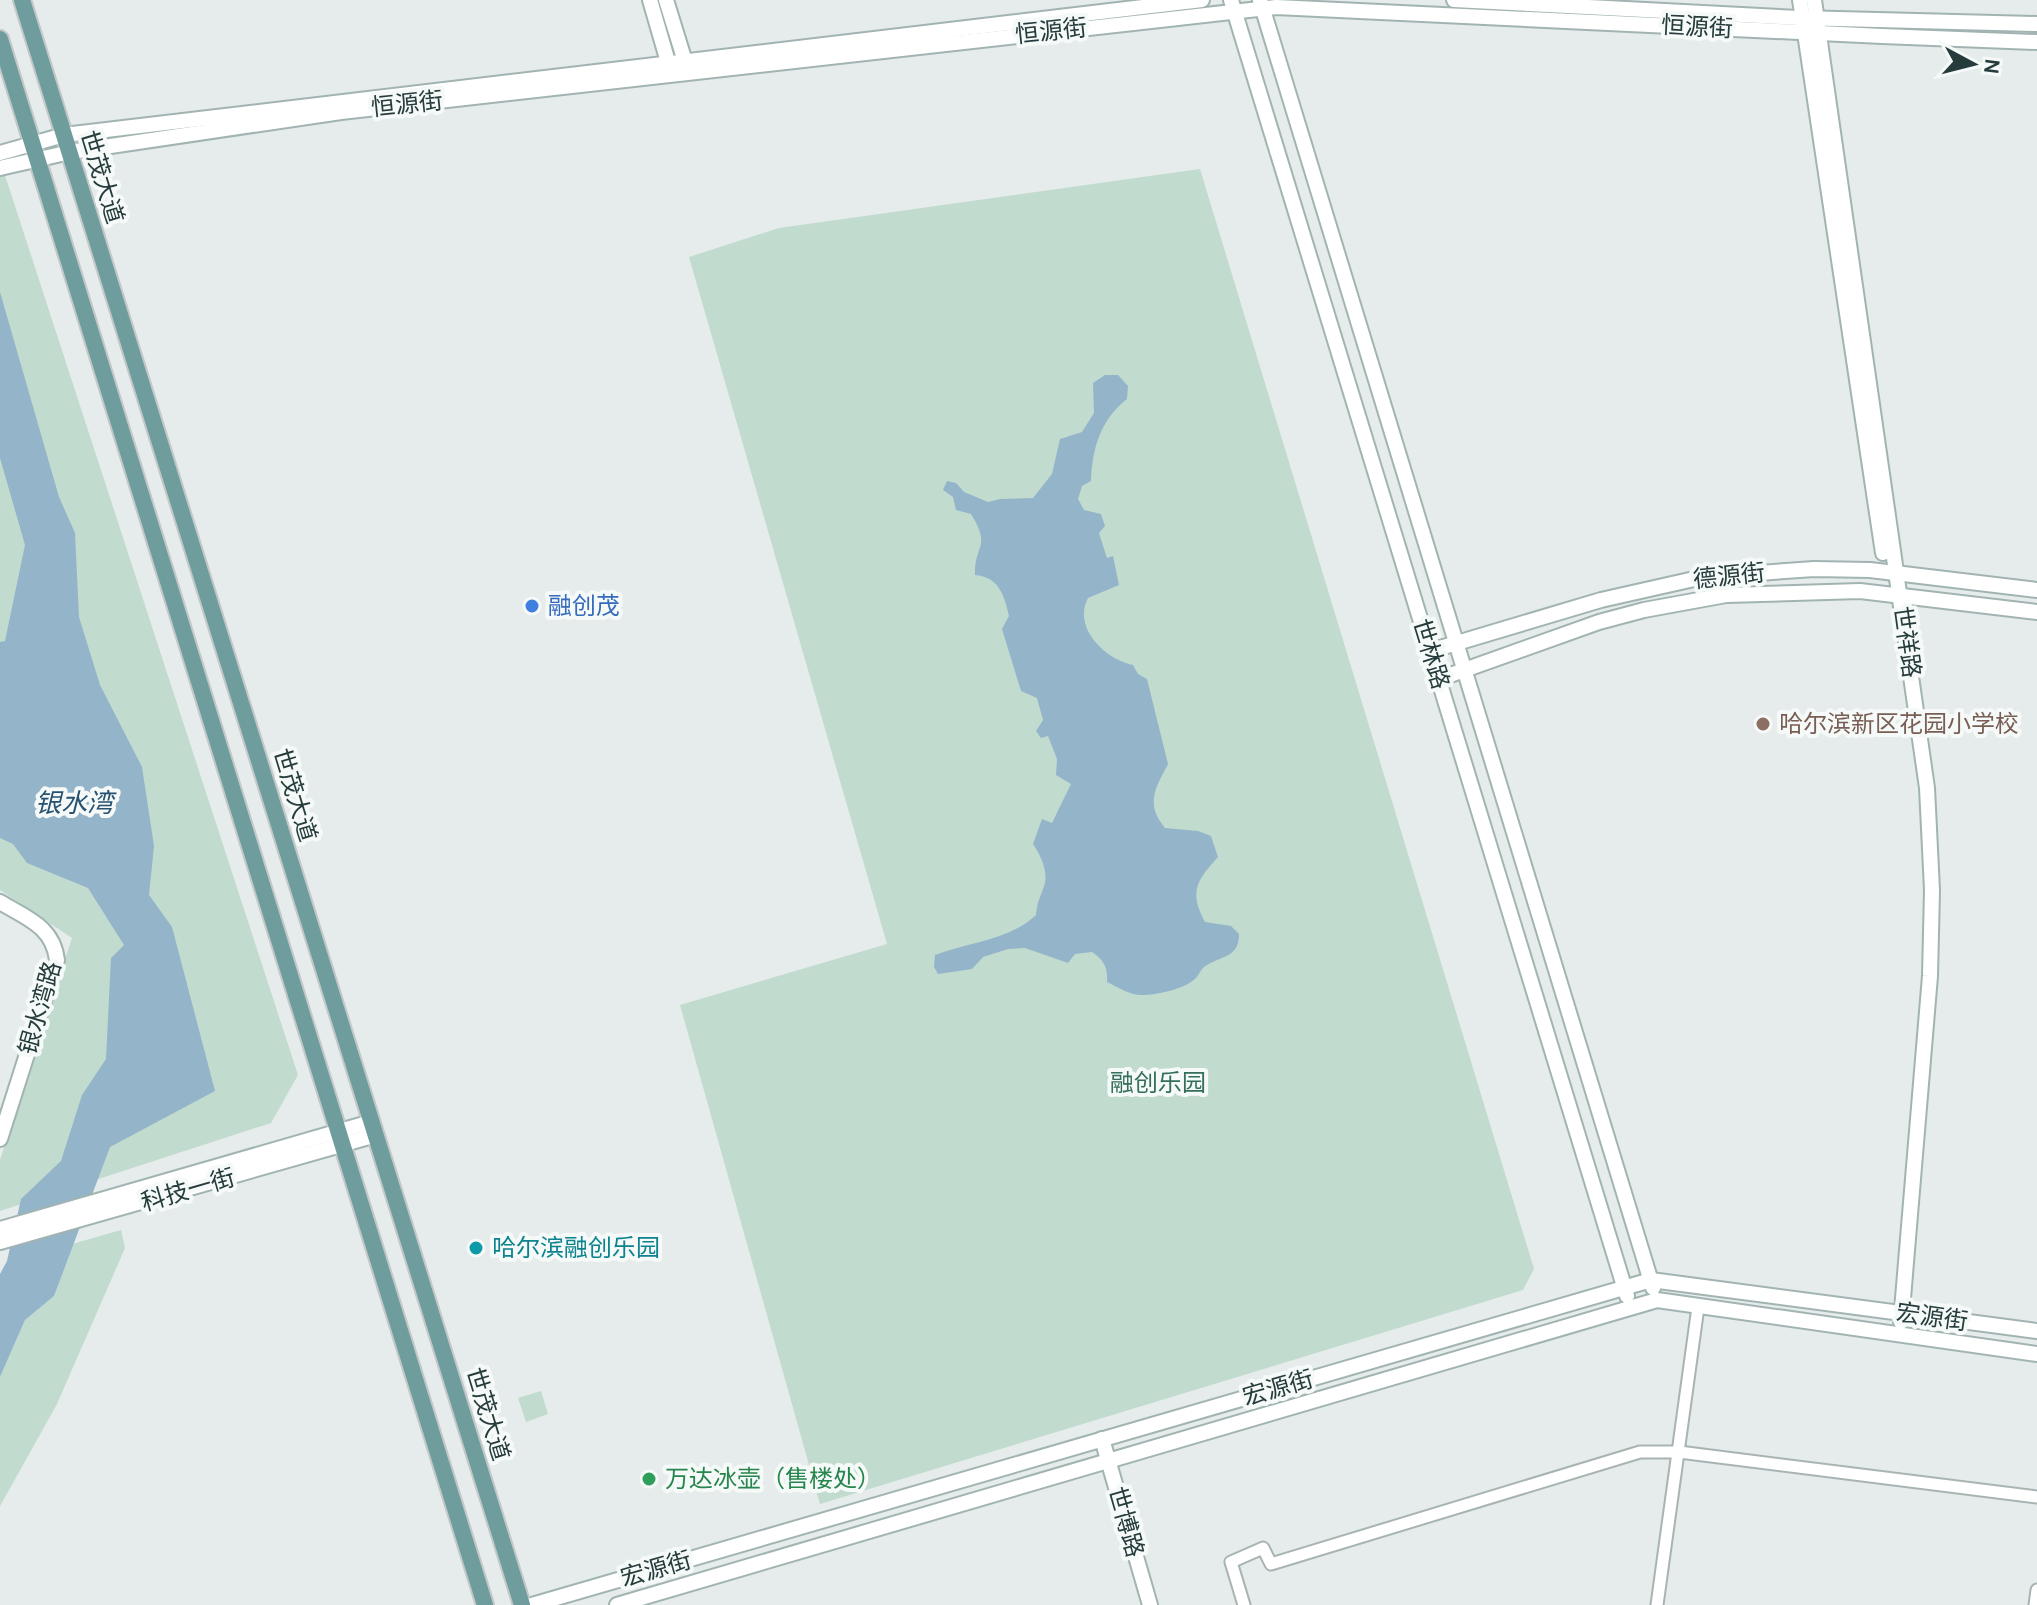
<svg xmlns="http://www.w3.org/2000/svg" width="2037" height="1605" font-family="Karla,'Noto Sans SC',sans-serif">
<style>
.green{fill:#c1dbcf}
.water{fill:#94b4ca}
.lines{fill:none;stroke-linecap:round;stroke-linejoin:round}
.street-casing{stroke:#a8b4b3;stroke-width:15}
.secondary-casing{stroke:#a2b4b2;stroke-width:18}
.primary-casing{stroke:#c2c8c8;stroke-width:20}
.street{stroke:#fff;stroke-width:11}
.secondary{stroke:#fff;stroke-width:14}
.primary{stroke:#6f9c9d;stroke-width:16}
.shop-dot{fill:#3f7fe0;stroke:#f5f9f8;stroke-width:3}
.education-dot{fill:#8d6e63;stroke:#f5f9f8;stroke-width:3}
.culture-dot{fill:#0f9aa8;stroke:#f5f9f8;stroke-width:3}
.leisure-dot{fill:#2e9e5b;stroke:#f5f9f8;stroke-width:3}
.labels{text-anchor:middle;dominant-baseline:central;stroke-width:8;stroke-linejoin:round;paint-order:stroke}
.street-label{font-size:24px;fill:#263c3c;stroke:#f5f9f8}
.shop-label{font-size:24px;fill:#366cbe;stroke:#f5f9f8;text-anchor:start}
.education-label{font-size:24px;fill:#785e54;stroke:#f5f9f8;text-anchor:start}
.park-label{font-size:24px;fill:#356e5a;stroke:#f5f9f8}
.culture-label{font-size:24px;fill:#0d838f;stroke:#f5f9f8;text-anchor:start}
.leisure-label{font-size:24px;fill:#27864d;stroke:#f5f9f8;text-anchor:start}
.water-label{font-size:26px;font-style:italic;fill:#275171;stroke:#f5f9f8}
</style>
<rect width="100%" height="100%" fill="#e5eceb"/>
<g class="green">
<path d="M 0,160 L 298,1075 L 271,1123 L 0,1211 L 0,1160 L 72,938 L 0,890 Z"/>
<path d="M 1200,169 L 1534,1269 L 1523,1290 L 820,1504 L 680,1005 L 887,944 L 689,257 L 779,228 Z"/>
<path d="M 121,1230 L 125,1248 L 57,1404 L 0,1506 L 0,1377 L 25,1320 L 54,1296 L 72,1244 Z"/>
<path d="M 541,1391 L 548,1414 L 526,1422 L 518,1398 Z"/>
</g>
<g class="water">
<path d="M 0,292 L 59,497 L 75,533 L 79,617 L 100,685 L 142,767 L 154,846 L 149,895 L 172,927 L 215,1091 L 110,1147 L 54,1296 L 25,1320 L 0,1377 L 0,1274 L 7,1261 L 21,1199 L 61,1161 L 82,1095 L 106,1059 L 111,958 L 124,945 L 88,888 L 27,863 L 13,844 L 0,838 L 0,642 L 5,641 L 25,545 L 0,458 Z"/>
<path d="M 1105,375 L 1118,375 L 1128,386 L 1127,399 C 1100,420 1092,450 1091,481 L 1082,486 L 1078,499 L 1084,510 L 1101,514 L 1105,526 L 1099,533 L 1107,558 L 1113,556 L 1119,585 L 1088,598 C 1072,628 1106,660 1133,665 L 1138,674 L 1147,679 L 1168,764 C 1155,789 1145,804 1165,828 L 1198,831 L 1211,836 L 1218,857 C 1196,881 1189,892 1205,922 L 1231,926 L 1239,934 C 1239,957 1224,955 1207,965 C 1200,969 1200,974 1195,979 C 1184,989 1157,995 1142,995 C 1129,995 1118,987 1107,982 C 1108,968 1104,960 1092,952 L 1075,954 L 1068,963 L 1025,948 L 1008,949 L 983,957 L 972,969 L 938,974 L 934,967 L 935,955 C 968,942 1010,940 1036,915 C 1037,903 1039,900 1043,889 C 1050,874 1041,856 1033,844 L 1042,819 L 1052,823 L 1071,784 L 1056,775 L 1057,759 L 1048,736 L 1041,738 L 1036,731 L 1043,720 L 1037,698 L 1021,691 L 1002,629 L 1009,616 C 1004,595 999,577 975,575 C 974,544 992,548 971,514 L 956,510 L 953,497 L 943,490 L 947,481 L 956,483 L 964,492 L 988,502 L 1000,499 L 1033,498 L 1052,474 L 1060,439 L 1082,432 L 1094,413 L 1093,383 Z"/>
</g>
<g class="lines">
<defs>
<g id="street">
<path d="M 1244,1605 L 1231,1562 L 1263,1548 L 1271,1564 L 1640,1452 L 1679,1452 L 2037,1497"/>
<path d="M 1657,1605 L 1698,1307"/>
<path d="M 2035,1605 L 2037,1590"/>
</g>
<g id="secondary">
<path d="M 650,0 L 670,69"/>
<path d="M 666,0 L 687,68"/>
<path d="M 1231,0 L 1627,1296"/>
<path d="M 1260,0 L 1653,1288"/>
<path d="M 1454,0 L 1799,18 L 2037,24"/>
<path d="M 1800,0 L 1883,553"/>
<path d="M 1814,0 L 1927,788 L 1932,890 L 1930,976 L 1901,1322"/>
<path d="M 0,153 L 64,135 L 1202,0"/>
<path d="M 0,168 L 70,152 L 341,112 L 1276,7 L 1882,36 L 2037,42"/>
<path d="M 1430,651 L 1601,600 L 1703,577 L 1814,569 L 1870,570 L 2037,590"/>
<path d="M 1439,679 L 1599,622 L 1644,610 L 1726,595 L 1860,591 L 2037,612"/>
<path d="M 0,902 C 26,918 53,926 57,960 L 0,1139"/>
<path d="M 0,1229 L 371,1122"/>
<path d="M 0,1242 L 376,1135"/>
<path d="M 1102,1439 L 1150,1605"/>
<path d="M 532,1605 L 1651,1280 L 2037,1331"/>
<path d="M 617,1605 L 1657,1300 L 2037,1354"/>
</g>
<g id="primary">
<path d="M 22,0 L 522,1605"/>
<path d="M 0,39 L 485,1605"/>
</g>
</defs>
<use href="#street" class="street-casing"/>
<use href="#secondary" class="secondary-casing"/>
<use href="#primary" class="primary-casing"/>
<use href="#street" class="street"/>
<use href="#secondary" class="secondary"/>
<use href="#primary" class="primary"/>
</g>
<circle class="shop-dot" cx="532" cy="606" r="8"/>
<circle class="education-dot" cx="1763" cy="724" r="8"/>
<circle class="culture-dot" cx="476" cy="1248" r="8"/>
<circle class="leisure-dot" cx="649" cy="1479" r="8"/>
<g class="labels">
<g class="street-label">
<text transform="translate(1697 27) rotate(3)">恒源街</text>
<text transform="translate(1051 31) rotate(-6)">恒源街</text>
<text transform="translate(407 104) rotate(-6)">恒源街</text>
<text transform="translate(102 177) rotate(73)">世茂大道</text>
<text transform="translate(1729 576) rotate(-6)">德源街</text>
<text transform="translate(1907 642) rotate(82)">世祥路</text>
<text transform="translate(1431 654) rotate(73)">世林路</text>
<text transform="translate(295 795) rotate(73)">世茂大道</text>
<text transform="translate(40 1008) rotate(-74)">银水湾路</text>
<text transform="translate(188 1190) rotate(-16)">科技一街</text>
<text transform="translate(1932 1317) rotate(8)">宏源街</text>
<text transform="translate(1278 1388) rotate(-16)">宏源街</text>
<text transform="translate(488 1414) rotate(73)">世茂大道</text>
<text transform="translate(1126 1522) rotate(74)">世博路</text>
<text transform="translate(656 1569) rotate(-16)">宏源街</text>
</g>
<g class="shop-label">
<text x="548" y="606">融创茂</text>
</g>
<g class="education-label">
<text x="1779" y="724">哈尔滨新区花园小学校</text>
</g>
<g class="park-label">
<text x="1158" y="1083">融创乐园</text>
</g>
<g class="culture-label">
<text x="492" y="1248">哈尔滨融创乐园</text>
</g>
<g class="leisure-label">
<text x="665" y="1479">万达冰壶（售楼处）</text>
</g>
<g class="water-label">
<text x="74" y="803">银水湾</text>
</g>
</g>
<g transform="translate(1973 64) rotate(97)" stroke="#f5f9f8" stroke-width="6" paint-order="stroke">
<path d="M0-6L14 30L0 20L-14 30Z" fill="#263c3c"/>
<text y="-12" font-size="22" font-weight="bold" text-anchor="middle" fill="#263c3c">N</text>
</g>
</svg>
